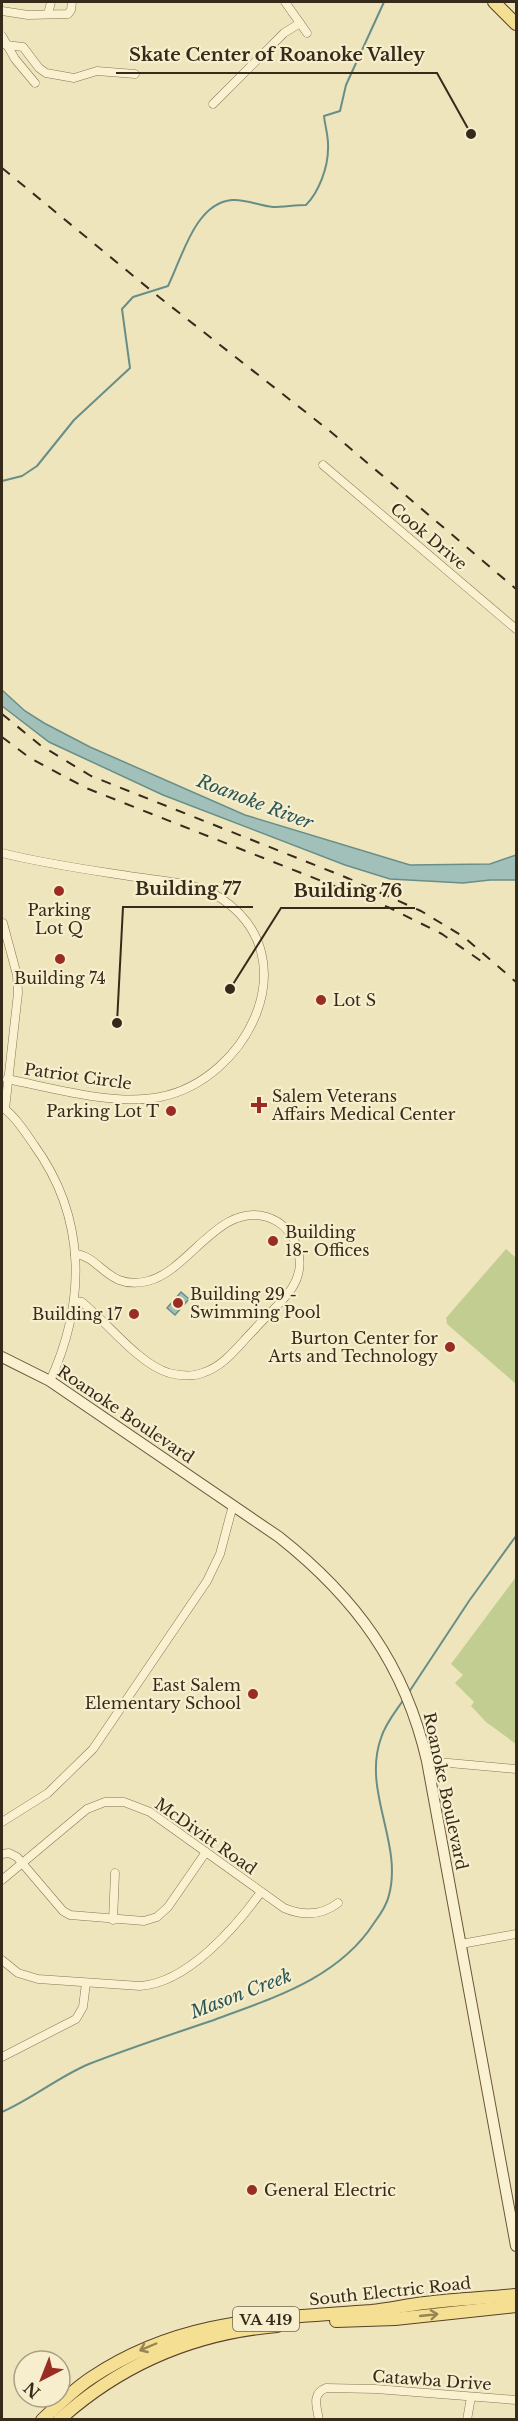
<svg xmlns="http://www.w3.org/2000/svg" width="518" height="2421" font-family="'Libre Baskerville',serif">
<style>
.green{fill:#c1cd91}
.water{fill:#a1c0ba;stroke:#688e88;stroke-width:1.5}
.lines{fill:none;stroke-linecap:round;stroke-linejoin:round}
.stream{stroke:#688e88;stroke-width:2}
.street-casing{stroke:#887556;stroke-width:9}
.secondary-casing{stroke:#695639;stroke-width:12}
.primary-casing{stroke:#55422a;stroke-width:14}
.street{stroke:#faf1d0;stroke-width:8}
.secondary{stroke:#faf1d0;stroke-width:10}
.primary{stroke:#f5df92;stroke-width:12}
.rail{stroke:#362b1b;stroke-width:2;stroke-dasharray:10 10;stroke-linecap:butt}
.oneway{stroke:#968556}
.poi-dot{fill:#992d23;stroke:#f6eecd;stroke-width:2}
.labels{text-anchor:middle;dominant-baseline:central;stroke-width:4.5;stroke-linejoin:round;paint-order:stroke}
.shield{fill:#f6eecd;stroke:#706650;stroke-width:1.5}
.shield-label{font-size:15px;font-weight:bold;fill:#362b1b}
.street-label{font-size:16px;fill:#362b1b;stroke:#f6eecd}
.poi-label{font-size:16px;fill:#362b1b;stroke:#f6eecd;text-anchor:start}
.water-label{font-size:18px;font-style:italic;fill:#295657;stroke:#f6eecd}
.leader{fill:none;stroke:#362b1b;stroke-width:2}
.callout-dot{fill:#362b1b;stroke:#f6eecd;stroke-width:2}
.callout-label{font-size:18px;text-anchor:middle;font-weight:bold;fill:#362b1b;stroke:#f6eecd;stroke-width:4.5;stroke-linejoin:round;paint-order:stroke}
</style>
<rect width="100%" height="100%" fill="#efe5bd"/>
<g class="green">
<path d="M 506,1249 L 516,1258 L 515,1383 L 447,1324 L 446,1318 Z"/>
<path d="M 516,1577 L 516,1744 L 486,1722 L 471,1706 L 474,1702 L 455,1683 L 463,1675 L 451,1664 Z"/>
</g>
<g class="water">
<path d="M 2,690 L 25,711 L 44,723 L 90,747 L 245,815 L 410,865 L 490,864 L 516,855 L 516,880 L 490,880 L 463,883 L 390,879 L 345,865 L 163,795 L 49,742 L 2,706 Z"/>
<path d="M 181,1292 L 189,1299 L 175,1315 L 167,1308 Z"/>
</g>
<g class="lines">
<g class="stream">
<path d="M 2,481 L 22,476 L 37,466 L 74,420 L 130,368 L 122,309 L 133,297 L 168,286 C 182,258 195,203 232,200 C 247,199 259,206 273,207 C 284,207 295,205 306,205 C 319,192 328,167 328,149 C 329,138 325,126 324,116 L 340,111 L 346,85 L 384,2"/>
<path d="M 409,1692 L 469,1601 L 516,1536"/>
<path d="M 2,2112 C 32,2099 58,2077 89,2064 C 130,2048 172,2034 214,2020 C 272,1998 338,1979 374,1923 C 380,1915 387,1905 389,1895 C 403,1843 362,1791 381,1738 C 385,1724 396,1711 404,1699"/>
</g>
<defs>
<g id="street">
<path d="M 285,2 L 307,33"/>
<path d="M 2,11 L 28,15 L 68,14 L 71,10 L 72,2"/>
<path d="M 48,14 L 51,2"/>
<path d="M 2,36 L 15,59 L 35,83"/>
<path d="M 6,45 L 23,47 L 39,68 L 46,73 L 74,78 L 97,71 L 135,74"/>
<path d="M 213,104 L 284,33 L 300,23"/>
<path d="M 323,465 L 516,629"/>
<path d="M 2,853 C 45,864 91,870 135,877 C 164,881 197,882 222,899 C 309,958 247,1080 160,1097 C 113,1106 53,1088 7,1079"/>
<path d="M 3,923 L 17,975 L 18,993 L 5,1109"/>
<path d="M 2,1107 C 15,1116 25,1132 34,1145 C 87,1218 86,1302 50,1381"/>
<path d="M 75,1301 L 82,1302 L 92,1311 C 113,1330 142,1365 169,1373 C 181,1376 194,1377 205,1372 C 225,1365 238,1346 253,1331 C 265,1317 282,1303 292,1288 C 309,1262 296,1226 267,1217 C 219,1202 189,1271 148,1281 C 107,1291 101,1256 75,1254"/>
<path d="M 427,1761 L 516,1769"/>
<path d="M 2,1822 L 48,1793 L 93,1749 L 207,1581 L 220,1554 L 233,1505"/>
<path d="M 2,1854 L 9,1853 L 17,1857 L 63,1911 L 70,1915 L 144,1921 L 157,1917 L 168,1907 L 206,1852"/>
<path d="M 2,1880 L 87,1809 L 105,1802 L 124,1802 L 150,1812 L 284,1908 C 303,1916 321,1916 338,1903"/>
<path d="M 113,1920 L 115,1873"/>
<path d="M 461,1944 L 516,1934"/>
<path d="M 2,1960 L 18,1973 L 38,1979 L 140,1986 C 187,1983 235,1928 261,1892"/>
<path d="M 2,2057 L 76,2019 L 83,2007 L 86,1983"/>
<path d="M 319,2420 C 317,2407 311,2394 326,2388 L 376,2389 L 516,2400"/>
<path d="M 467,2420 L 471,2397"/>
</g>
<path id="secondary" d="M 2,1357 L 50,1381 L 279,1537 C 356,1598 405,1665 427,1761 L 516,2246"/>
<g id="primary">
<path d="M 494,2 L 516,24"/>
<path d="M 336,2321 L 395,2319 L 516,2306"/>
<path d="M 42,2420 C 58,2405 73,2390 91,2378 C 181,2318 268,2319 371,2311 C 390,2309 407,2305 425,2303 C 456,2299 486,2298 516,2295"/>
<path d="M 59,2420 C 121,2364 194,2333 277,2326"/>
</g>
</defs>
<use href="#street" class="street-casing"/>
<use href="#secondary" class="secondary-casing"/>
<use href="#primary" class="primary-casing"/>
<use href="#street" class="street"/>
<use href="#secondary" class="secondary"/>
<use href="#primary" class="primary"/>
<g class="rail">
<path d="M 2,168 L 159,297 L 331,432 L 516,589"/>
<path d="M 2,714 L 40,745 L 91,776 L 345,877 L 421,911 L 464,937 L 516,982"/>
<path d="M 2,737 L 30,758 L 86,788 L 390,908 L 442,934 L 481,961"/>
</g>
</g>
<defs><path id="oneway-shaft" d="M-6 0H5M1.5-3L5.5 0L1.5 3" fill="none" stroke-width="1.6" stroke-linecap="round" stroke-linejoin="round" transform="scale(1.5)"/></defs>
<g class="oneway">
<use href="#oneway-shaft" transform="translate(429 2315) rotate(-6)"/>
<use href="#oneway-shaft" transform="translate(148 2347) rotate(157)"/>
</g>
<g class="poi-dot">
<circle cx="59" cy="891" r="6"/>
<circle cx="60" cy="959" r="6"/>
<circle cx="321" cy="1000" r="6"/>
<path d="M256 1096h6v6h6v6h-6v6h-6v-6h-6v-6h6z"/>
<circle cx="171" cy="1111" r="6"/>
<circle cx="273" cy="1241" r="6"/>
<circle cx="178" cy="1303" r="6"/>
<circle cx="134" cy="1314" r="6"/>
<circle cx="450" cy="1347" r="6"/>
<circle cx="253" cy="1694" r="6"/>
<circle cx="252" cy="2190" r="6"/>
</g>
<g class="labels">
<rect class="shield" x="233" y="2307" width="66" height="24" rx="4.5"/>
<g class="shield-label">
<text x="266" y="2319">VA 419</text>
</g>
<g class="street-label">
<text transform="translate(429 536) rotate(40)">Cook Drive</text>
<text transform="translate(78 1076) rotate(8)">Patriot Circle</text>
<text transform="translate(126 1414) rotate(34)">Roanoke Boulevard</text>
<text transform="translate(446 1791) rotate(78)">Roanoke Boulevard</text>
<text transform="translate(206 1836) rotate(35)">McDivitt Road</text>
<text transform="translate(390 2291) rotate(-6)">South Electric Road</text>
<text transform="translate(432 2380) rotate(4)">Catawba Drive</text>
</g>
<g class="poi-label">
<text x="59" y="910" text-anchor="middle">Parking<tspan x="59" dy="18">Lot Q</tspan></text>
<text x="60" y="978" text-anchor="middle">Building 74</text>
<text x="333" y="1000">Lot S</text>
<text x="272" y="1096">Salem Veterans<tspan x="272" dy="18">Affairs Medical Center</tspan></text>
<text x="159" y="1111" text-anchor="end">Parking Lot T</text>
<text x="285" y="1232">Building<tspan x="285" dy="18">18- Offices</tspan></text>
<text x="190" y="1294">Building 29 -<tspan x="190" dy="18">Swimming Pool</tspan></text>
<text x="122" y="1314" text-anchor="end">Building 17</text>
<text x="438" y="1338" text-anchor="end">Burton Center for<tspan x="438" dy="18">Arts and Technology</tspan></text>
<text x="241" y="1685" text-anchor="end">East Salem<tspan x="241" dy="18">Elementary School</tspan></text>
<text x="264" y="2190">General Electric</text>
</g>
<g class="water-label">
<text transform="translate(255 802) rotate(21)">Roanoke River</text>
<text transform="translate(241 1994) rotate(-21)">Mason Creek</text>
</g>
</g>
<path class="leader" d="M471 134L437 73H116M117 1023L123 907H253M230 989L281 908H415"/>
<g class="callout-dot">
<circle cx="471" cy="134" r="6"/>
<circle cx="117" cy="1023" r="6"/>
<circle cx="230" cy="989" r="6"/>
</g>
<g class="callout-label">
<text x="277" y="61">Skate Center of Roanoke Valley</text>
<text x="188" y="895">Building 77</text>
<text x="348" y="897">Building 76</text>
</g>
<rect width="518" height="2421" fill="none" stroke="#362b1b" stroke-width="6"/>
<g transform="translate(42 2379) rotate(222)"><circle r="28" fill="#f6eecd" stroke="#a9a086" stroke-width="1.5"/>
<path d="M0-4.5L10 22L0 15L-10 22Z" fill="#992d23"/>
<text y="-9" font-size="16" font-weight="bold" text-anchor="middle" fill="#362b1b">N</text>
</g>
</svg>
